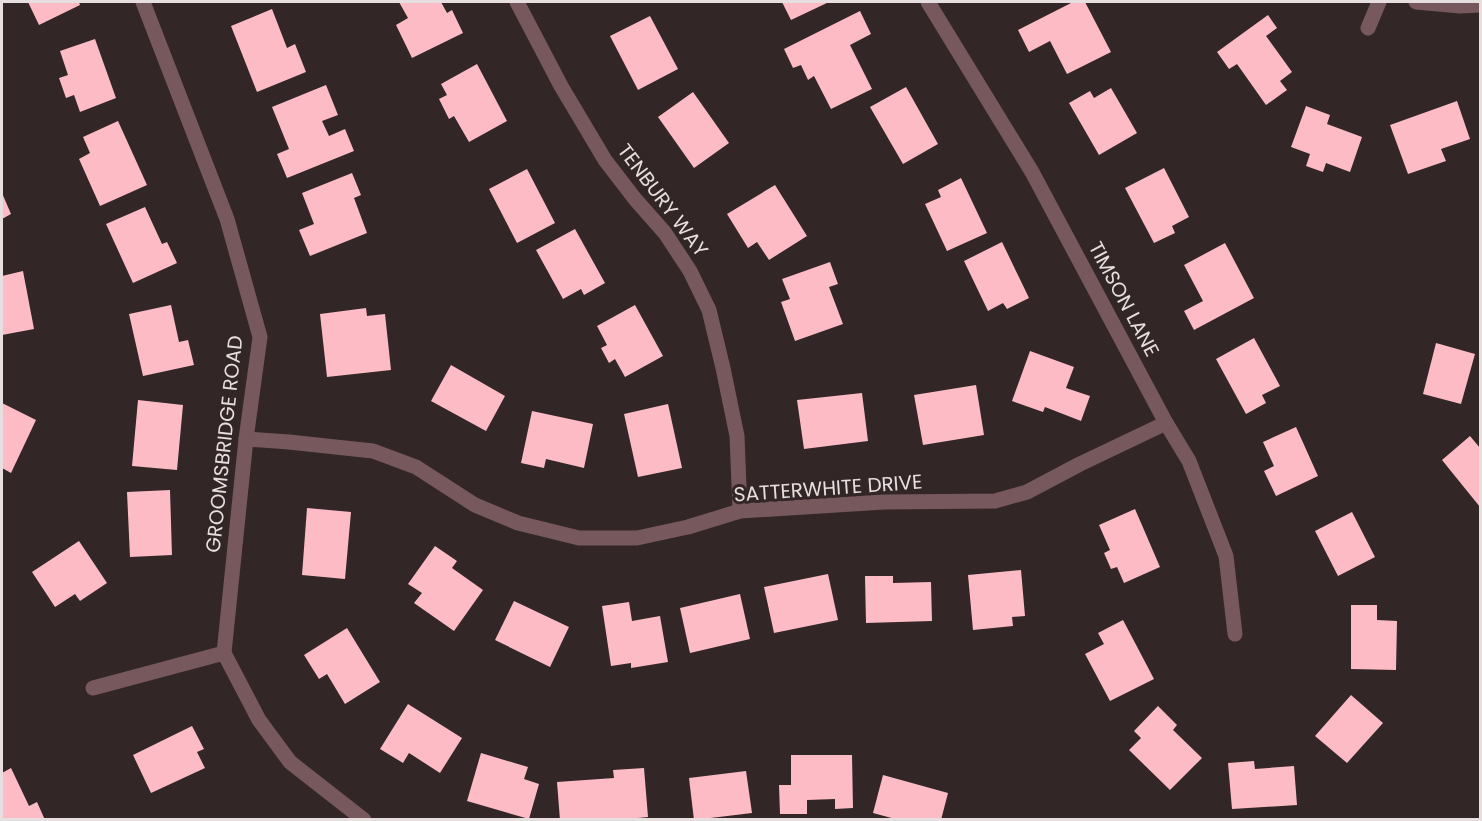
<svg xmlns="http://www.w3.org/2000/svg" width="1482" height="821" font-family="Poppins,sans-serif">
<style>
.building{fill:#fdbcc5}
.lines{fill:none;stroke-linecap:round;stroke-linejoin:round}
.minor{stroke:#77585c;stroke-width:15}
.labels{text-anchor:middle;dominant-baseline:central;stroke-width:6;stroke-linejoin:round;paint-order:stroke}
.street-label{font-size:20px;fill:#e7dedf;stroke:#322627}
</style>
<rect width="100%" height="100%" fill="#322627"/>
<g class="building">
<path d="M 28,2 L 79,2 L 80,5 L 39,25 Z"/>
<path d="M 399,2 L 441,2 L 447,13 L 452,10 L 463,33 L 412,58 L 396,25 L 408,18 Z"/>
<path d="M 782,2 L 829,2 L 791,20 Z"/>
<path d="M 1073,2 L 1085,2 L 1111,52 L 1067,74 L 1050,41 L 1029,52 L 1018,30 Z"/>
<path d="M 272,9 L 287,48 L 295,44 L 306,72 L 257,92 L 231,26 Z"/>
<path d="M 860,11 L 871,34 L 850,45 L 872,89 L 831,109 L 814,76 L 808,80 L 801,65 L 793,68 L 784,49 Z"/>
<path d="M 1268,15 L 1277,28 L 1266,36 L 1292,72 L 1280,81 L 1287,90 L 1266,105 L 1237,64 L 1229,69 L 1217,52 Z"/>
<path d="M 650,16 L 678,69 L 638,90 L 610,36 Z"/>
<path d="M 95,39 L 116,98 L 80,112 L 74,95 L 66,98 L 59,78 L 68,75 L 60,51 Z"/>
<path d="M 477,64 L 507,121 L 469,142 L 454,116 L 449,119 L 439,99 L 447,95 L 441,84 Z"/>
<path d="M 326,85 L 338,115 L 322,121 L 329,136 L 345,129 L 354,151 L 287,178 L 277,154 L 289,149 L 272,107 Z"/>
<path d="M 906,87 L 938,144 L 903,164 L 870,107 Z"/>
<path d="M 1111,88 L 1137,133 L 1099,155 L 1069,103 L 1090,91 L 1094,98 Z"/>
<path d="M 693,92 L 729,143 L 694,168 L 658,117 Z"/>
<path d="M 1457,101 L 1470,139 L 1441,149 L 1446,161 L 1408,174 L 1390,125 Z"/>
<path d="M 1306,106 L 1330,115 L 1327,124 L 1362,137 L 1350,172 L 1326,163 L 1323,172 L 1306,166 L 1310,154 L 1291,147 Z"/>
<path d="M 118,121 L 147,185 L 100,206 L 79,159 L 90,153 L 83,137 Z"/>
<path d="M 1164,168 L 1189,217 L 1172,226 L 1175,233 L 1154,243 L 1125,188 Z"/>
<path d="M 527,169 L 555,223 L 517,243 L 489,189 Z"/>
<path d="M 352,173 L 361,195 L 354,198 L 367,233 L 310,256 L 299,230 L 314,224 L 302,193 Z"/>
<path d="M 961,178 L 987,233 L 947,251 L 925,204 L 941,197 L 938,190 Z"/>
<path d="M 775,185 L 807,236 L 769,260 L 757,242 L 748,248 L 727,214 Z"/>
<path d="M 2,193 L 11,214 L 2,219 Z"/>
<path d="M 145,207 L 162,244 L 167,242 L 177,263 L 133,283 L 106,224 Z"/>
<path d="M 575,229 L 605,283 L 584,295 L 581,289 L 563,299 L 536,250 Z"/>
<path d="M 1002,242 L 1029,298 L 1007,309 L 1003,303 L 988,311 L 964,261 Z"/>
<path d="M 1225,243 L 1254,298 L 1194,330 L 1184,311 L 1203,301 L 1184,265 Z"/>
<path d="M 830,262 L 838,284 L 829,287 L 843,324 L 795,341 L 781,302 L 790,299 L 782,279 Z"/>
<path d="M 23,271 L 34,329 L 2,335 L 2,276 Z"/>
<path d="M 171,305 L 179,342 L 188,340 L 194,365 L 143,376 L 129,314 Z"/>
<path d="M 635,305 L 663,356 L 625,377 L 615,359 L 609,363 L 601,348 L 607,345 L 597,326 Z"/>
<path d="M 366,308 L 367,316 L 385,314 L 391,370 L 327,377 L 320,314 Z"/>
<path d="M 1254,338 L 1280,386 L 1262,395 L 1266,403 L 1246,414 L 1216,359 Z"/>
<path d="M 1436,343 L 1475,354 L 1461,404 L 1423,394 Z"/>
<path d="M 1030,351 L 1074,367 L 1066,388 L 1090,396 L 1081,421 L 1045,407 L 1043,412 L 1012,401 Z"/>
<path d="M 451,365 L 505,396 L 486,431 L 431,401 Z"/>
<path d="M 976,385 L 984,435 L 923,445 L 914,395 Z"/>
<path d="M 862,393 L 868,441 L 804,449 L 797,400 Z"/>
<path d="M 138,400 L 183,405 L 177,470 L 132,466 Z"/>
<path d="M 2,403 L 36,420 L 11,473 L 2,468 Z"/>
<path d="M 668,404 L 682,468 L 638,477 L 624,414 Z"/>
<path d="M 532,411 L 593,424 L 584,468 L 546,459 L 544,468 L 521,463 Z"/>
<path d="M 1296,427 L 1318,476 L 1276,496 L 1264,471 L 1274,466 L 1263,442 Z"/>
<path d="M 1470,436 L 1480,448 L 1480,507 L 1442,460 Z"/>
<path d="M 170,490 L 172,555 L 130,557 L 127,492 Z"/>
<path d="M 307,508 L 351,512 L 345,579 L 302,575 Z"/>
<path d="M 1135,509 L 1160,567 L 1124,583 L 1117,567 L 1111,569 L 1104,553 L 1110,550 L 1099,525 Z"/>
<path d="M 1352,512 L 1375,557 L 1338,576 L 1315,531 Z"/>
<path d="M 79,541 L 107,583 L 80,601 L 75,594 L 55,607 L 32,572 Z"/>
<path d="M 435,546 L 457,561 L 452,568 L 483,590 L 454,631 L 414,603 L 422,593 L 408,584 Z"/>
<path d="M 1021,570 L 1025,616 L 1012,617 L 1013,626 L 973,630 L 968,575 Z"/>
<path d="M 828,574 L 838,620 L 774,633 L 764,587 Z"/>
<path d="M 865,576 L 893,576 L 893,583 L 931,582 L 932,621 L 866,623 Z"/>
<path d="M 740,594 L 750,639 L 690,653 L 680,608 Z"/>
<path d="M 514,601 L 569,627 L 550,667 L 495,640 Z"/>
<path d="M 629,602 L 632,621 L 660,616 L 668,662 L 631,668 L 631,663 L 611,666 L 602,606 Z"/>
<path d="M 1351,605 L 1377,605 L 1377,620 L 1397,621 L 1396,670 L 1351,669 Z"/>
<path d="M 1123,620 L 1154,679 L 1110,701 L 1085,654 L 1104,644 L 1098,633 Z"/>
<path d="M 347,628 L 380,682 L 345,704 L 327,674 L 319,679 L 304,655 Z"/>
<path d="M 1351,695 L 1383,723 L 1347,763 L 1315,736 Z"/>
<path d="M 408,704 L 462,738 L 440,773 L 409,753 L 403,763 L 380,749 Z"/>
<path d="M 1158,706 L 1177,725 L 1173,730 L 1202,758 L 1170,790 L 1129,750 L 1141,738 L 1134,731 Z"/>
<path d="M 192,726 L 204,749 L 197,752 L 205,768 L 151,793 L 133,755 Z"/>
<path d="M 481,753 L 528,767 L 524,779 L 539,784 L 529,819 L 467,801 Z"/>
<path d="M 791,755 L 852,755 L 853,808 L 835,809 L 835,799 L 807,800 L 807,814 L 780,814 L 779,785 L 791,785 Z"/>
<path d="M 1254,761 L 1255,769 L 1294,766 L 1297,805 L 1232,809 L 1228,763 Z"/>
<path d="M 11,768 L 29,806 L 37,802 L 45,820 L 2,820 L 2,773 Z"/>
<path d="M 644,768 L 648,817 L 618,820 L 560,820 L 557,782 L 614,778 L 613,770 Z"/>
<path d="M 746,771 L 752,813 L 694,820 L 689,778 Z"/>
<path d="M 883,775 L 948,793 L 941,820 L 899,820 L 873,813 Z"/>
</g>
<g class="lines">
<g class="minor">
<path d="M 143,2 L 227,219 L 260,337 L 246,439 L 224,653 L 259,720 L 290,762 L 364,820"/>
<path d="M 517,2 L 561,86 L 605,160 L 635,199 L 665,233 L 690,271 L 709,310 L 723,368 L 737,436 L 740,511"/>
<path d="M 928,2 L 1032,172 L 1166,423 L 1189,461 L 1226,556 L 1235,634"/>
<path d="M 1416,2 L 1460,6 L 1480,5"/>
<path d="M 1368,28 L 1379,2"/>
<path d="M 246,439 L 289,442 L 373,451 L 416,467 L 475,505 L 518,523 L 579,538 L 637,538 L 688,527 L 740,511 L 884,502 L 995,501 L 1027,492 L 1080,464 L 1166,423"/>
<path d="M 93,688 L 224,653"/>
</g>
</g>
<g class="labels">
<g class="street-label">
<text transform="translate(663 200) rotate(53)">TENBURY WAY</text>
<text transform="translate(1124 299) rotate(62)">TIMSON LANE</text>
<text transform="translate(224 444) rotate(-84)">GROOMSBRIDGE ROAD</text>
<text transform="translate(828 488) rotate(-4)">SATTERWHITE DRIVE</text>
</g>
</g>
<rect width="1482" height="821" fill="none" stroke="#e7dedf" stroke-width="6"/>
</svg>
